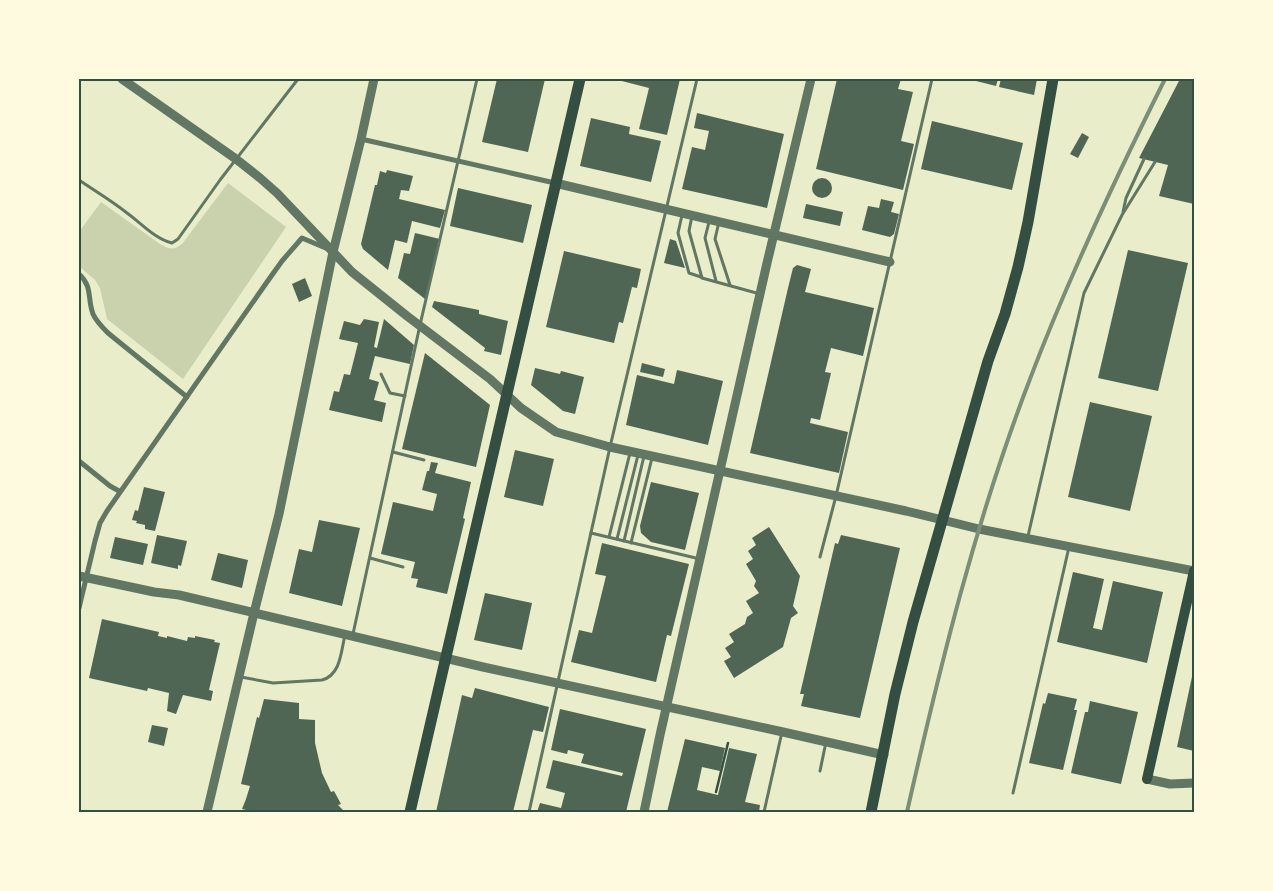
<svg xmlns="http://www.w3.org/2000/svg" width="1273" height="891" font-family="'Nunito Sans',sans-serif">
<style>
.green{fill:#cad2ad}
.building{fill:#4f6655}
.lines{fill:none;stroke-linecap:round;stroke-linejoin:round}
.path{stroke:#344e41;stroke-width:2.5}
.service{stroke:#617663;stroke-width:3}
.minor{stroke:#617663;stroke-width:5}
.tertiary{stroke:#617663;stroke-width:9}
.secondary{stroke:#344e41;stroke-width:10}
.primary{stroke:#344e41;stroke-width:11}
.rail{stroke:#7c8e77;stroke-width:4}
.neatline{fill:none;stroke:#344e41;stroke-width:2}
</style>
<rect width="100%" height="100%" fill="#e9edc9"/>
<path class="green" d="M 228,183 L 286,227 L 183,379 L 107,319 L 100,288 L 95,280 L 79,266 L 79,232 L 101,202 L 160,244 C 169,249 173,251 182,244 Z"/>
<g class="building">
<path d="M 497,79 L 545,79 L 528,152 L 482,142 Z"/>
<path d="M 614,79 L 680,79 L 667,135 L 639,129 L 649,88 Z"/>
<path d="M 837,79 L 901,79 L 898,89 L 913,92 L 901,141 L 914,144 L 903,190 L 816,169 Z"/>
<path d="M 968,79 L 998,79 L 996,86 Z"/>
<path d="M 1001,79 L 1037,79 L 1034,95 L 999,87 Z"/>
<path d="M 1180,79 L 1194,79 L 1194,204 L 1159,196 L 1168,165 L 1139,158 Z"/>
<path d="M 697,113 L 784,134 L 767,208 L 682,189 L 692,147 L 705,150 L 709,131 L 694,128 Z"/>
<path d="M 591,118 L 630,127 L 629,134 L 661,141 L 651,182 L 580,166 Z"/>
<path d="M 932,121 L 1023,143 L 1012,190 L 921,169 Z"/>
<path d="M 1082,133 L 1089,137 L 1078,158 L 1070,154 Z"/>
<path d="M 387,170 L 413,176 L 409,191 L 401,190 L 399,199 L 445,210 L 440,228 L 412,221 L 407,243 L 395,240 L 388,270 L 363,249 L 361,244 L 375,185 L 377,185 L 380,171 L 386,173 Z"/>
<circle cx="822" cy="188" r="10"/>
<path d="M 458,188 L 532,205 L 523,243 L 450,226 Z"/>
<path d="M 881,199 L 894,202 L 891,212 L 899,214 L 894,234 L 890,237 L 862,230 L 868,206 L 879,208 Z"/>
<path d="M 806,204 L 843,212 L 840,226 L 803,218 Z"/>
<path d="M 415,233 L 440,239 L 425,299 L 398,278 L 404,253 L 410,254 Z"/>
<path d="M 670,239 L 676,241 L 685,268 L 664,263 Z"/>
<path d="M 1128,250 L 1188,263 L 1158,391 L 1098,378 Z"/>
<path d="M 564,251 L 641,269 L 637,288 L 632,287 L 623,323 L 619,322 L 614,343 L 546,327 Z"/>
<path d="M 797,265 L 811,269 L 805,292 L 874,308 L 863,356 L 831,348 L 825,372 L 831,373 L 820,420 L 811,418 L 810,423 L 848,432 L 839,473 L 750,453 L 788,288 L 793,268 Z"/>
<path d="M 305,278 L 312,296 L 299,302 L 292,284 Z"/>
<path d="M 434,301 L 479,310 L 479,314 L 508,321 L 501,355 L 484,351 L 485,348 L 432,307 Z"/>
<path d="M 364,319 L 379,322 L 374,347 L 377,348 L 384,319 L 414,345 L 410,364 L 375,356 L 369,379 L 379,382 L 374,400 L 386,403 L 382,422 L 329,410 L 334,391 L 339,392 L 344,374 L 350,375 L 358,343 L 339,339 L 344,321 L 360,325 Z"/>
<path d="M 425,353 L 490,405 L 476,467 L 402,449 Z"/>
<path d="M 642,363 L 665,369 L 663,377 L 640,372 Z"/>
<path d="M 535,368 L 560,374 L 561,371 L 584,377 L 575,414 L 563,411 L 531,385 Z"/>
<path d="M 677,370 L 723,381 L 708,445 L 626,425 L 637,375 L 674,384 Z"/>
<path d="M 1090,402 L 1152,416 L 1130,511 L 1068,497 Z"/>
<path d="M 515,450 L 554,459 L 543,506 L 504,497 Z"/>
<path d="M 431,462 L 438,463 L 435,473 L 471,482 L 463,518 L 465,519 L 447,594 L 416,587 L 418,579 L 411,578 L 415,562 L 381,554 L 393,502 L 433,511 L 437,494 L 422,490 L 427,471 L 429,471 Z"/>
<path d="M 651,482 L 699,493 L 685,550 L 651,542 L 641,533 L 640,526 Z"/>
<path d="M 144,487 L 165,492 L 155,531 L 145,529 L 145,525 L 136,523 L 137,521 L 132,520 L 135,510 L 138,511 Z"/>
<path d="M 319,520 L 360,528 L 342,606 L 289,593 L 299,549 L 312,552 Z"/>
<path d="M 769,527 L 800,576 L 793,606 L 798,613 L 791,618 L 783,647 L 734,678 L 724,661 L 731,657 L 725,648 L 734,642 L 729,634 L 745,624 L 747,617 L 753,613 L 746,601 L 759,593 L 754,586 L 756,581 L 746,564 L 753,559 L 748,551 L 756,545 L 752,538 Z"/>
<path d="M 157,535 L 187,541 L 181,566 L 178,565 L 178,569 L 151,563 Z"/>
<path d="M 841,535 L 900,548 L 860,718 L 801,706 L 804,694 L 800,694 L 835,543 L 838,544 Z"/>
<path d="M 115,537 L 148,544 L 143,565 L 110,558 Z"/>
<path d="M 602,543 L 689,564 L 671,636 L 667,635 L 656,682 L 571,662 L 579,630 L 592,633 L 606,576 L 595,574 Z"/>
<path d="M 218,553 L 248,560 L 242,588 L 211,580 Z"/>
<path d="M 1073,572 L 1104,579 L 1093,628 L 1102,630 L 1113,581 L 1163,592 L 1147,663 L 1057,642 Z"/>
<path d="M 485,593 L 532,603 L 522,650 L 474,640 Z"/>
<path d="M 102,619 L 159,632 L 158,636 L 167,638 L 167,636 L 187,641 L 188,637 L 195,638 L 195,636 L 215,640 L 214,642 L 220,643 L 209,690 L 213,691 L 211,701 L 183,695 L 176,714 L 167,711 L 169,693 L 148,688 L 147,691 L 89,678 Z"/>
<path d="M 1193,672 L 1194,672 L 1194,751 L 1177,747 Z"/>
<path d="M 475,688 L 549,707 L 543,732 L 533,730 L 513,812 L 436,812 L 462,695 L 472,698 Z"/>
<path d="M 1048,693 L 1077,699 L 1074,710 L 1077,710 L 1063,770 L 1029,763 L 1043,703 L 1045,704 Z"/>
<path d="M 264,699 L 299,703 L 299,719 L 315,720 L 315,743 L 322,773 L 331,792 L 334,791 L 341,804 L 338,805 L 345,812 L 254,812 L 242,809 L 246,799 L 250,786 L 241,784 L 257,717 L 259,718 Z"/>
<path d="M 1090,701 L 1138,712 L 1121,784 L 1071,773 L 1085,712 L 1088,712 Z"/>
<path d="M 560,709 L 646,729 L 626,812 L 537,812 L 540,803 L 561,808 L 565,793 L 546,788 L 553,760 L 622,776 L 623,773 L 581,763 L 584,754 L 568,750 L 567,754 L 551,750 Z"/>
<path d="M 152,725 L 168,728 L 164,746 L 148,742 Z"/>
<path d="M 685,739 L 725,748 L 720,771 L 702,767 L 697,790 L 718,795 L 729,748 L 757,754 L 745,802 L 760,805 L 759,812 L 667,812 Z"/>
</g>
<g class="lines">
<path class="path" d="M 716,792 L 728,743"/>
<g class="service">
<path d="M 79,180 C 95,191 112,201 127,213 C 141,223 155,239 172,243 L 178,239 L 220,180 L 298,79"/>
<path d="M 1123,212 L 1126,198 L 1144,159"/>
<path d="M 682,215 L 678,233 L 689,273 L 701,277"/>
<path d="M 692,216 L 689,231 L 702,278 L 760,294"/>
<path d="M 709,222 L 705,238 L 716,281"/>
<path d="M 719,222 L 715,239 L 730,285"/>
<path d="M 381,374 L 390,393 L 405,396"/>
<path d="M 393,452 L 424,460"/>
<path d="M 591,533 L 700,559"/>
<path d="M 1028,536 L 1084,293 L 1122,215 L 1155,162"/>
<path d="M 609,537 L 630,453"/>
<path d="M 617,539 L 638,455"/>
<path d="M 624,541 L 644,456"/>
<path d="M 631,543 L 652,458"/>
<path d="M 820,557 L 836,496 L 932,79"/>
<path d="M 370,558 L 403,567"/>
<path d="M 353,634 L 420,325 L 477,79"/>
<path d="M 241,677 L 273,683 L 322,680 C 341,675 341,651 345,635"/>
<path d="M 820,771 L 826,742"/>
<path d="M 1013,793 L 1069,547"/>
<path d="M 529,812 L 610,447 L 697,79"/>
<path d="M 764,812 L 782,732"/>
</g>
<g class="minor">
<path d="M 361,139 L 555,183"/>
<path d="M 79,274 C 93,287 87,298 93,314 C 96,321 102,327 108,333 L 187,397"/>
<path d="M 79,461 L 110,486 L 119,491"/>
<path d="M 79,608 L 95,541 L 100,523 L 107,511 L 267,282 L 282,261 L 302,238 L 328,249"/>
</g>
<g class="tertiary">
<path d="M 122,79 L 236,159 L 260,178 L 277,193 L 352,272 L 407,316 L 490,379 L 521,408 L 556,432 L 610,447 L 906,511 L 979,529 L 1194,571"/>
<path d="M 555,183 L 890,262"/>
<path d="M 79,576 L 154,592 L 179,595 L 483,667 L 783,732 L 884,755"/>
<path d="M 1147,779 L 1170,784 L 1194,783"/>
<path d="M 207,812 L 254,613 L 279,514 L 333,252 L 361,139 L 374,79"/>
<path d="M 644,812 L 660,735 L 767,263 L 811,79"/>
</g>
<path class="secondary" d="M 1147,779 L 1194,571"/>
<g class="primary">
<path d="M 410,812 L 580,79"/>
<path d="M 871,812 L 895,694 L 913,622 L 988,361 L 1005,314 L 1018,267 L 1028,222 L 1053,79"/>
</g>
<path class="rail" d="M 907,812 C 940,666 976,519 1030,379 C 1069,276 1116,177 1165,79"/>
</g>
<rect width="1273" height="891" fill="none" stroke="#fefae0" stroke-width="160"/>
<rect x="80" y="80" width="1113" height="731" class="neatline"/>
</svg>
